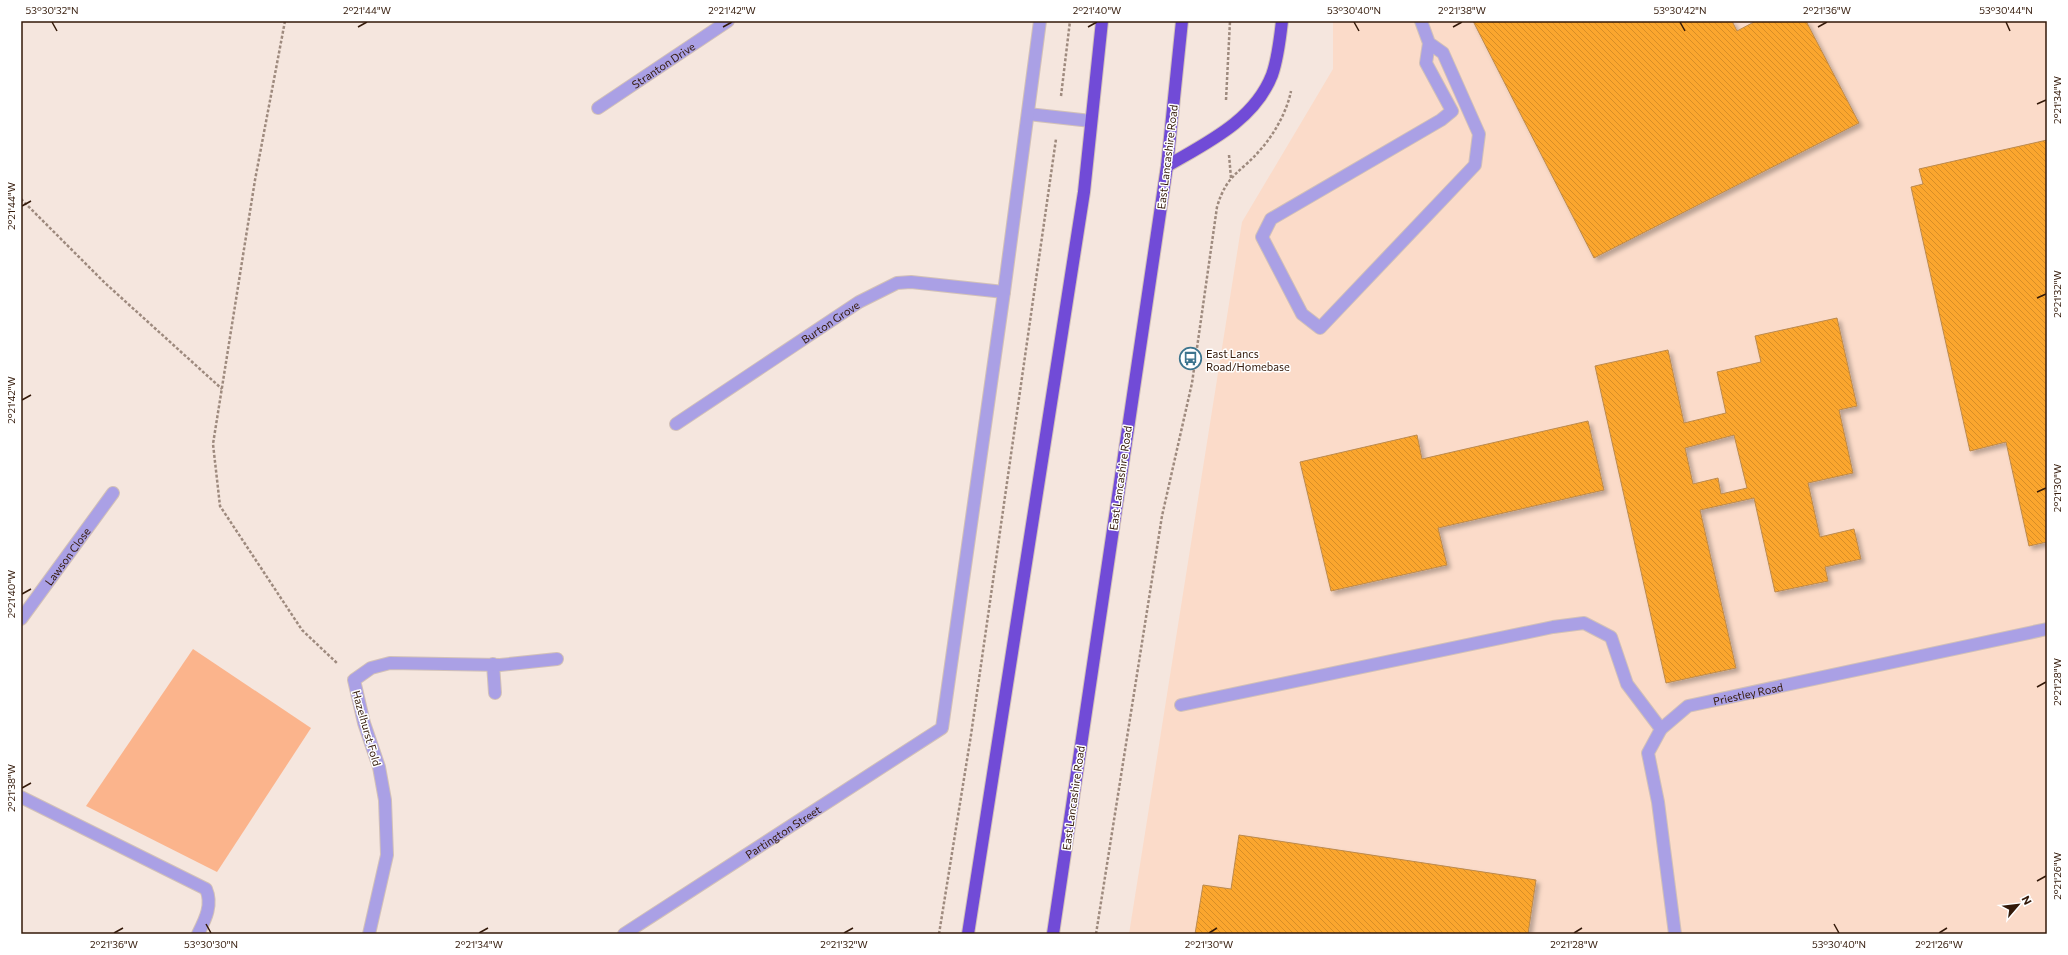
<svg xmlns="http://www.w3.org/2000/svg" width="2068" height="955" font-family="Commissioner,sans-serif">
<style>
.built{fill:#fbdbc9}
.green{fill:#fbb48c}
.building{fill:url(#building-back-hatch);stroke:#bc8a4e;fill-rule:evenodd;filter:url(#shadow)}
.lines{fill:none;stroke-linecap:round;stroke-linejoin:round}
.service-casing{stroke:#d2c1b8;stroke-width:14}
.minor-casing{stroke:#d2c1b8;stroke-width:14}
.trunk-casing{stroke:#d2c1b8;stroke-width:14}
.path{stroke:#9e8a7e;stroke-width:2.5;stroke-dasharray:3 2;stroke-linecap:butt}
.service{stroke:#aaa0e5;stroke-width:12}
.minor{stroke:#aaa0e5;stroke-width:12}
.trunk{stroke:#714bd7;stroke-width:12}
.ticks{fill:none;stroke:#331909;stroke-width:1.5}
.labels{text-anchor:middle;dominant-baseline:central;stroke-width:3;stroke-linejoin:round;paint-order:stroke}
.street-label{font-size:11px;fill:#331909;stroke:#fff}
.poi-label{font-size:11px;fill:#331909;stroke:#fff;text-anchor:start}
.neatline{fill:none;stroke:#331909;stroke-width:1.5}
.ticks-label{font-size:10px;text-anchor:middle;fill:#331909}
</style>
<defs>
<pattern id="building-back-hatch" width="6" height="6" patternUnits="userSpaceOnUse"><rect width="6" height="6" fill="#fba62d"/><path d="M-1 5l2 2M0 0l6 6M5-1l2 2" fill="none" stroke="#d88e27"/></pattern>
<filter id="shadow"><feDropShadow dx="3.5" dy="3.5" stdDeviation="2" flood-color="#0004"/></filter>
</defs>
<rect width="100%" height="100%" fill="#f5e6de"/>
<path class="built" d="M 1333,21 L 2047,21 L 2047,934 L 1129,934 L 1242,222 L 1333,69 Z"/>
<path class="green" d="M 193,649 L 311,728 L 217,872 L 86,806 Z"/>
<g class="building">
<path d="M 1473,21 L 1732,21 L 1737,31 L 1756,21 L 1806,21 L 1859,123 L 1594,258 Z"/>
<path d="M 2047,140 L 2047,542 L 2029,546 L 2006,442 L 1970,451 L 1911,187 L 1923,184 L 1919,169 Z"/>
<path d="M 1837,318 L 1857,406 L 1839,410 L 1853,473 L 1808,483 L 1820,537 L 1854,529 L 1861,559 L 1825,567 L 1828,581 L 1775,592 L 1754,498 L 1700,510 L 1736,668 L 1666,683 L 1595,366 L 1668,350 L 1684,423 L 1726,413 L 1717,372 L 1761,362 L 1755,336 ZM 1734,435 L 1747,488 L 1721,494 L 1718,478 L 1693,484 L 1685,448 Z"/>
<path d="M 1588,421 L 1604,490 L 1438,528 L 1447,565 L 1331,591 L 1300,462 L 1417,435 L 1422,459 Z"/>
<path d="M 1239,835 L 1536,880 L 1528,934 L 1195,934 L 1203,885 L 1231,889 Z"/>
</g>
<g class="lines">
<defs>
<g id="service">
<path d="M 1421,21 L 1429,43 L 1443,53 L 1479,134 L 1475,165 L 1320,328 L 1302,314 L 1262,237 L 1271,219 L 1441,120 L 1452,111 L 1426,63 L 1429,43"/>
<path d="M 1181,705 L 1553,627 L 1584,623 L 1611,637 L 1627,684 L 1661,729"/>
<path d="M 21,797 L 206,889 C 213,905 205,920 198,934"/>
</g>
<g id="minor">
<path id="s1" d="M 598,108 L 728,21"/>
<path d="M 1028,114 L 1091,121"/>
<path id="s2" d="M 676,424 L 859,302 L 897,283 L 911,282 L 1004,292"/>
<path id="s3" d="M 21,619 L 113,493"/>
<path d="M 493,664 L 495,693"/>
<path d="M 369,934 L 387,855 L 385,800 L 379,767 L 364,723 L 354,680 L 371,668 L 390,663 L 500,665 L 557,659"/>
<path id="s4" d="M 624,934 L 942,728 L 1004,292 L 1040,21"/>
<path id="s5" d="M 1675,934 L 1658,802 L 1648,753 L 1661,729 L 1688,706 L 2047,629"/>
</g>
<g id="trunk">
<path d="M 1167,166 C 1206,143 1254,121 1272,75 C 1278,58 1280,39 1282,21"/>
<path d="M 968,934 L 1084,192 L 1102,21"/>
<path d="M 1053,934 L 1167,166 L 1182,21"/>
</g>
</defs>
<use href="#service" class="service-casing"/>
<use href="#minor" class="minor-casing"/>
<use href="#trunk" class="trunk-casing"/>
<g class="path">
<path d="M 285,21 L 255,180 L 213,444 L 220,506 L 302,630 L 338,664"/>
<path d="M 1061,96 L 1070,21"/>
<path d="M 1226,100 L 1230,21"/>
<path d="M 1229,155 L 1231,178"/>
<path d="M 21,199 L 105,283 L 222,389"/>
<path d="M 939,934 L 971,735 L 1056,139"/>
<path d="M 1096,934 L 1162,516 L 1192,383 L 1217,207 C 1227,173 1241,173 1261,149 C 1275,133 1287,111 1291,91"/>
</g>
<use href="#service" class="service"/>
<use href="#minor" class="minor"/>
<use href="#trunk" class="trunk"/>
</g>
<path class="ticks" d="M 52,22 L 57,31M 1354,22 L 1359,31M 1680,22 L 1685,31M 2006,22 L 2010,31M 358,27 L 367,22M 723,27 L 732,22M 1088,27 L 1097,22M 1453,27 L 1462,22M 1818,27 L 1827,22M 2037,104 L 2046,100M 22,206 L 31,201M 2037,298 L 2046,294M 22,400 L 31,395M 2037,492 L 2046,488M 22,594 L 31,589M 2037,687 L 2046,682M 22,788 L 31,783M 2037,881 L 2046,876M 206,924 L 211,933M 1834,924 L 1839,933M 114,933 L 123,928M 479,933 L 488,928M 844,933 L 853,928M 1209,933 L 1217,928M 1574,933 L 1582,928M 1939,933 L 1947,928"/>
<defs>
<symbol id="bus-ring" viewBox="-11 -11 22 22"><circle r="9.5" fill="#fff" stroke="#3c748e" stroke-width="1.5"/><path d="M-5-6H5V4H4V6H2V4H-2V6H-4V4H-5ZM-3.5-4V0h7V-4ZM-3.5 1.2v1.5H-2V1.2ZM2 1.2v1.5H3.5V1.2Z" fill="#3c748e"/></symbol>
</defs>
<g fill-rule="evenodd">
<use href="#bus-ring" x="1178" y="346" width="25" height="25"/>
</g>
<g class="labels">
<g class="street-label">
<text stroke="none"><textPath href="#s1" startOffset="78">Stranton Drive</textPath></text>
<text transform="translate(1167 157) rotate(-83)">East Lancashire Road</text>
<text stroke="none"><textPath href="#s2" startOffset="185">Burton Grove</textPath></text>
<text transform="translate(1120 478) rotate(-82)">East Lancashire Road</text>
<text stroke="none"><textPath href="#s3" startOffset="78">Lawson Close</textPath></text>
<text stroke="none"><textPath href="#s5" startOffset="307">Priestley Road</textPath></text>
<text transform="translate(367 728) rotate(74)">Hazelhurst Fold</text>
<text transform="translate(1073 798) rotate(-82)">East Lancashire Road</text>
<text stroke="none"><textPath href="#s4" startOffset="189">Partington Street</textPath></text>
</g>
<g class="poi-label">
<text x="1206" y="353">East Lancs<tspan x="1206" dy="13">Road/Homebase</tspan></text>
</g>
</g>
<rect width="2068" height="955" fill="none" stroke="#ffffff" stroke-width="44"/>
<g transform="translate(2018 905) rotate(62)" stroke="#ffffff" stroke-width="3" paint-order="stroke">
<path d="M0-3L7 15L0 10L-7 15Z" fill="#331909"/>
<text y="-6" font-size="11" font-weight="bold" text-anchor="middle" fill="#331909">N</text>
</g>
<rect x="22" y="22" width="2024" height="911" class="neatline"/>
<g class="ticks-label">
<text x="52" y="14">53°30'32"N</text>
<text x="367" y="14">2°21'44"W</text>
<text x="732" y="14">2°21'42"W</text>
<text x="1097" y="14">2°21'40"W</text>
<text x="1354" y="14">53°30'40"N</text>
<text x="1462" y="14">2°21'38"W</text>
<text x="1680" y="14">53°30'42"N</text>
<text x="1827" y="14">2°21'36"W</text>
<text x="2006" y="14">53°30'44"N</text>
<text transform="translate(2057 100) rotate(-90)" y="4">2°21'34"W</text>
<text transform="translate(11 206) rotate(-90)" y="4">2°21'44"W</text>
<text transform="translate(2057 294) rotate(-90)" y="4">2°21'32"W</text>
<text transform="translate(11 400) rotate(-90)" y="4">2°21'42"W</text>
<text transform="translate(2057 488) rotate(-90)" y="4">2°21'30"W</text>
<text transform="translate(11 594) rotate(-90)" y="4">2°21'40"W</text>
<text transform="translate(2057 682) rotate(-90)" y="4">2°21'28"W</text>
<text transform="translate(11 788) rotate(-90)" y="4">2°21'38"W</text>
<text transform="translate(2057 876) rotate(-90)" y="4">2°21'26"W</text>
<text x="114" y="948">2°21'36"W</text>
<text x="211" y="948">53°30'30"N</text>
<text x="479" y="948">2°21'34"W</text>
<text x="844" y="948">2°21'32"W</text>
<text x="1209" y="948">2°21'30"W</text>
<text x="1574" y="948">2°21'28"W</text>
<text x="1839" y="948">53°30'40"N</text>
<text x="1939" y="948">2°21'26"W</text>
</g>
</svg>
